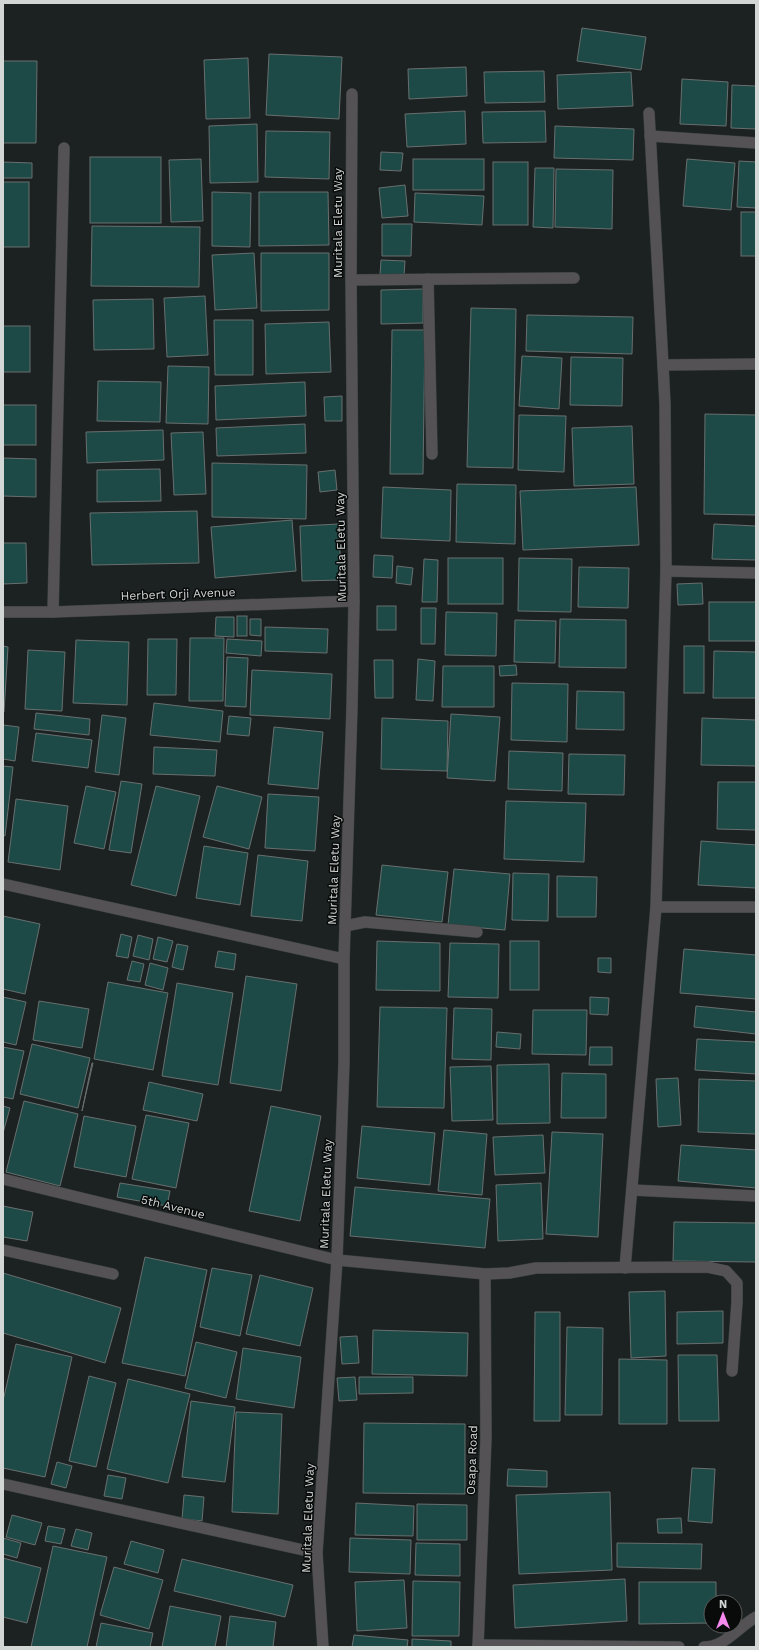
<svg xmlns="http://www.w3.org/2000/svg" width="759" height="1650" font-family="'Work Sans',sans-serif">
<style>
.building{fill:#1d4a47;stroke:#686f6e}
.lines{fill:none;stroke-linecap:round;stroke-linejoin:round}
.service-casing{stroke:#393f3e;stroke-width:12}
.minor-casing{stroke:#393f3e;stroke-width:12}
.service{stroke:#545254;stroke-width:11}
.minor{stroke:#545254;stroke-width:11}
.labels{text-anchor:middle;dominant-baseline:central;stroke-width:3;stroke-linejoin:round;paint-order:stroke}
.street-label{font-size:12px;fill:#d2d6d5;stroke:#080b0a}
</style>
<rect width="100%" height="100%" fill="#1c2221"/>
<g class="building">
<path d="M 582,28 L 646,37 L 641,70 L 577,61 Z"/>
<path d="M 269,54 L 342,57 L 339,119 L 266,115 Z"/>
<path d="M 248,58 L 250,118 L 206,119 L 204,60 Z"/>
<path d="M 3,61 L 37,61 L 36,143 L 3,143 Z"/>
<path d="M 466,67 L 467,96 L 409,99 L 408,69 Z"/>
<path d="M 544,71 L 545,102 L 485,103 L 484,72 Z"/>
<path d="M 631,72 L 633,106 L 558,109 L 557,75 Z"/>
<path d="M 682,79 L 728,82 L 726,126 L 680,124 Z"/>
<path d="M 732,85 L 756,86 L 756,129 L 731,128 Z"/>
<path d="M 465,111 L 466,144 L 407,147 L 405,114 Z"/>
<path d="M 545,111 L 546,142 L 483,143 L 482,112 Z"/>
<path d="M 257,124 L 258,182 L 210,183 L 209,126 Z"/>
<path d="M 555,126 L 634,129 L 633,160 L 554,158 Z"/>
<path d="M 266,131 L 330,132 L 329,179 L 265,177 Z"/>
<path d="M 381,152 L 403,153 L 401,171 L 380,170 Z"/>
<rect x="90" y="157" width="71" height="66"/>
<path d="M 201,159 L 203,221 L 171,222 L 169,160 Z"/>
<rect x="413" y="159" width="71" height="31"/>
<path d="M 687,159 L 735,163 L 731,210 L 683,206 Z"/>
<path d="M 739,161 L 756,162 L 756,208 L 737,207 Z"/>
<path d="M 3,162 L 32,163 L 32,178 L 3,178 Z"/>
<rect x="493" y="162" width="35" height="63"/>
<path d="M 535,168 L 554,168 L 553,228 L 533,227 Z"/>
<path d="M 556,169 L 613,170 L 612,229 L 555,227 Z"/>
<rect x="3" y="182" width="26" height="65"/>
<path d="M 405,185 L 408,216 L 382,218 L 379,188 Z"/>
<path d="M 212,192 L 251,193 L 250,247 L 212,246 Z"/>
<path d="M 259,192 L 328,192 L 329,245 L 259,246 Z"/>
<path d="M 415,193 L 484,196 L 482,225 L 414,222 Z"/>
<rect x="741" y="212" width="15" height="44"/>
<path d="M 382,224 L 412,224 L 411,256 L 382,256 Z"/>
<path d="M 92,226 L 200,227 L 199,287 L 91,286 Z"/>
<path d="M 254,253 L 257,308 L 215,310 L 212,255 Z"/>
<path d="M 261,253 L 329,253 L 329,310 L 261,311 Z"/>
<path d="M 381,260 L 405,261 L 404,276 L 380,275 Z"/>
<path d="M 423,289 L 423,323 L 381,324 L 381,290 Z"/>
<path d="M 205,296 L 208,355 L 167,357 L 164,298 Z"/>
<path d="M 153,299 L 154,349 L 94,350 L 93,300 Z"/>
<path d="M 471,308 L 516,309 L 513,468 L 467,467 Z"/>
<path d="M 527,315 L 633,317 L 632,354 L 526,351 Z"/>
<path d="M 214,320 L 253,320 L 253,375 L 215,375 Z"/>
<path d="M 329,322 L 331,372 L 266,374 L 265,324 Z"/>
<rect x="3" y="326" width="27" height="46"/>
<path d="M 392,330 L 425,330 L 423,474 L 390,474 Z"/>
<path d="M 522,356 L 562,358 L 559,409 L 519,406 Z"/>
<path d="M 571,357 L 623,358 L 622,406 L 570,405 Z"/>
<path d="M 168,366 L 209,367 L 208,424 L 166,423 Z"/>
<path d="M 98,381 L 161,382 L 160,422 L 97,421 Z"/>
<path d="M 305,382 L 306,416 L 216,420 L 215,386 Z"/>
<path d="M 342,396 L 342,421 L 325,421 L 324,397 Z"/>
<rect x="3" y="405" width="33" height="40"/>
<path d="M 705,414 L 756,415 L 756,515 L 704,514 Z"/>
<path d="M 519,415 L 566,416 L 564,472 L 518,470 Z"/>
<path d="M 305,424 L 306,453 L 217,456 L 216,428 Z"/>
<path d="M 632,426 L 634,484 L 574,486 L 572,428 Z"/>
<path d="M 163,430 L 164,460 L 87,463 L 86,432 Z"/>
<path d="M 203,432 L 206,494 L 174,495 L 171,433 Z"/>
<path d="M 3,458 L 36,459 L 36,497 L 3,496 Z"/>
<path d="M 212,463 L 307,465 L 306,519 L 212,517 Z"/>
<path d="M 160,469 L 161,501 L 97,502 L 97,470 Z"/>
<path d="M 335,470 L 337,490 L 320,492 L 318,472 Z"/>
<path d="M 457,484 L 516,485 L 515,544 L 456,542 Z"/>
<path d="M 383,487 L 451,490 L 450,541 L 381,538 Z"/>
<path d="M 636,487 L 639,545 L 523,550 L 520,491 Z"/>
<path d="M 197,511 L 199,563 L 92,565 L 90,513 Z"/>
<path d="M 292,520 L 296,571 L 215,578 L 211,527 Z"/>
<path d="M 339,524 L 341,580 L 302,581 L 300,526 Z"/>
<path d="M 714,524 L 756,526 L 756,560 L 712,559 Z"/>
<path d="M 3,543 L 26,543 L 27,583 L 3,584 Z"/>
<path d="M 374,555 L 393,556 L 392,578 L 373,577 Z"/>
<rect x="448" y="558" width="55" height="46"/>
<path d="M 519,558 L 572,559 L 571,612 L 518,611 Z"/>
<path d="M 424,559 L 438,560 L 437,602 L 422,602 Z"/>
<path d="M 397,566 L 413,568 L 411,585 L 396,583 Z"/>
<path d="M 579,567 L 629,568 L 628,608 L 578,607 Z"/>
<path d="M 702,583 L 703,604 L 678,605 L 677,584 Z"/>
<rect x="709" y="602" width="47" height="39"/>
<rect x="377" y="606" width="19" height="24"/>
<path d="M 421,608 L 436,608 L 435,644 L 421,644 Z"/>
<path d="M 446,612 L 497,613 L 496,656 L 445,655 Z"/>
<rect x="237" y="616" width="10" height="20"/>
<path d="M 216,617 L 234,617 L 234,637 L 215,636 Z"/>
<path d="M 250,619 L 261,619 L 261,636 L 250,635 Z"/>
<path d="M 560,619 L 626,620 L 626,668 L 559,667 Z"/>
<path d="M 515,620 L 556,621 L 555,663 L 514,662 Z"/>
<path d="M 265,627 L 328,629 L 327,653 L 265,651 Z"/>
<path d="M 190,638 L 224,638 L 223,701 L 189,701 Z"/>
<path d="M 148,639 L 177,639 L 176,695 L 147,695 Z"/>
<path d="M 227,639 L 262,641 L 261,656 L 226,653 Z"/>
<path d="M 76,640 L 129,642 L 127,705 L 73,703 Z"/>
<path d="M 3,646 L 8,647 L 4,712 L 3,712 Z"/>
<rect x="684" y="646" width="20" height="47"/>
<path d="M 28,650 L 65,652 L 62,711 L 25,709 Z"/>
<path d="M 714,651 L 756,652 L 756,698 L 713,698 Z"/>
<path d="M 227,657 L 248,658 L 246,707 L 225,706 Z"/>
<path d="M 418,659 L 435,661 L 433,701 L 416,700 Z"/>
<path d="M 374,660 L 393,660 L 393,698 L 375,698 Z"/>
<path d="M 516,665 L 517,675 L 500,676 L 499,666 Z"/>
<path d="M 443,666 L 494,666 L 494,707 L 442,707 Z"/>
<path d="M 252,670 L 332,674 L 330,719 L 250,715 Z"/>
<path d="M 512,683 L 568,684 L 567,742 L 511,740 Z"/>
<path d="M 577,691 L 624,692 L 624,730 L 576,729 Z"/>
<path d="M 154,703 L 223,711 L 220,742 L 150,735 Z"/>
<path d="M 36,713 L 90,719 L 89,735 L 34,729 Z"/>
<path d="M 451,714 L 500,717 L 495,781 L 447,778 Z"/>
<path d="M 102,715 L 126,718 L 119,775 L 95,772 Z"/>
<path d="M 229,716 L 251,718 L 249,736 L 227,734 Z"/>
<path d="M 382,718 L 448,721 L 447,771 L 381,769 Z"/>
<path d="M 702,718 L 756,720 L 756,766 L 701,765 Z"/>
<path d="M 3,725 L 19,727 L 15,761 L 3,759 Z"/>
<path d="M 274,727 L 323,732 L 318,789 L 268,784 Z"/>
<path d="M 36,733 L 92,740 L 88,768 L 32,761 Z"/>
<path d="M 154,747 L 217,750 L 215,776 L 153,774 Z"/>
<path d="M 509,751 L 563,753 L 562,791 L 508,789 Z"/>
<path d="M 569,754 L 625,755 L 624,795 L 568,794 Z"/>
<path d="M 3,766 L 13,767 L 5,836 L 3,835 Z"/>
<path d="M 121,781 L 142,784 L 131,853 L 109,850 Z"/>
<path d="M 718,782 L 756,782 L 756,830 L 717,829 Z"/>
<path d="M 86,786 L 116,792 L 104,849 L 74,843 Z"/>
<path d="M 156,786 L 200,796 L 176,896 L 131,885 Z"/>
<path d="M 217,786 L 262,797 L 249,849 L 203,837 Z"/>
<path d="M 268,794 L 319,797 L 315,851 L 265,848 Z"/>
<path d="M 16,799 L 68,806 L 60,870 L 8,862 Z"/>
<path d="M 506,801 L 586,803 L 584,862 L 504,859 Z"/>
<path d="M 701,841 L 756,845 L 756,888 L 698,885 Z"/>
<path d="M 204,846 L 248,853 L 240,905 L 196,898 Z"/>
<path d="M 258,855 L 308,861 L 302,921 L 251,916 Z"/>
<path d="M 382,865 L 448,872 L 442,922 L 376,915 Z"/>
<path d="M 454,869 L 510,874 L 505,930 L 448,925 Z"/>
<path d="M 513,873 L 549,874 L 548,921 L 512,920 Z"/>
<path d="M 557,876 L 597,877 L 596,917 L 557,917 Z"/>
<path d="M 3,916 L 40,924 L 25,994 L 3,989 Z"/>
<path d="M 121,934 L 132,937 L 128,958 L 116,956 Z"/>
<path d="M 138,935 L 153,939 L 149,960 L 133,956 Z"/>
<path d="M 158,937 L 173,941 L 167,962 L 153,959 Z"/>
<path d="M 377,941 L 440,943 L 440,991 L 376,990 Z"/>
<rect x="510" y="941" width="29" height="49"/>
<path d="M 450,943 L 499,944 L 498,998 L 448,997 Z"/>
<path d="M 177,944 L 188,946 L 183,970 L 172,967 Z"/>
<path d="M 684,949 L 756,955 L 756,999 L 680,993 Z"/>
<path d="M 218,951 L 236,954 L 234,970 L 215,967 Z"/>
<path d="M 598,958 L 611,958 L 611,973 L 598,972 Z"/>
<path d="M 132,961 L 144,964 L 140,982 L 127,980 Z"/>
<path d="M 150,963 L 168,968 L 163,990 L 145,985 Z"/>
<path d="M 246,976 L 297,984 L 281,1091 L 230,1083 Z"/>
<path d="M 108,982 L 168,993 L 153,1070 L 94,1059 Z"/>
<path d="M 177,983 L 233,993 L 218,1085 L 162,1076 Z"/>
<path d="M 3,997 L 26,1002 L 16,1045 L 3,1042 Z"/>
<path d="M 590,997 L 609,998 L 608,1015 L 590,1014 Z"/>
<path d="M 39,1001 L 89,1009 L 82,1048 L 33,1040 Z"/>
<path d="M 696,1006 L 756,1012 L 756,1034 L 694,1027 Z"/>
<path d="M 380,1007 L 447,1008 L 444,1108 L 377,1107 Z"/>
<path d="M 454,1008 L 492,1009 L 491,1060 L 452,1059 Z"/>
<path d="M 533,1010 L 587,1010 L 586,1055 L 532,1054 Z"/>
<path d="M 497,1032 L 521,1034 L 520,1049 L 496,1047 Z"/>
<path d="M 697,1039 L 756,1042 L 756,1074 L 695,1070 Z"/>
<path d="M 32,1044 L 90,1058 L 78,1108 L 20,1094 Z"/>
<path d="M 3,1047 L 24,1051 L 13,1099 L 3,1097 Z"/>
<path d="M 590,1047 L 612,1047 L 612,1065 L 589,1065 Z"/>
<path d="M 92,1063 L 93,1063 L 82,1111 Z"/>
<path d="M 549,1064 L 550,1123 L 497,1124 L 497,1065 Z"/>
<path d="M 491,1066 L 493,1120 L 452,1121 L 450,1067 Z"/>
<path d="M 562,1073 L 606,1074 L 606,1118 L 561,1118 Z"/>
<path d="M 678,1078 L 681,1125 L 658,1127 L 656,1079 Z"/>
<path d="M 699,1079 L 756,1081 L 756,1134 L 698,1132 Z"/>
<path d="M 149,1082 L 203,1094 L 197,1121 L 143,1110 Z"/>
<path d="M 24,1101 L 78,1114 L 60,1186 L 6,1172 Z"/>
<path d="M 3,1106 L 10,1108 L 3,1133 Z"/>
<path d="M 271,1106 L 321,1116 L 300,1221 L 249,1211 Z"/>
<path d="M 146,1115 L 189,1123 L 176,1188 L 132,1179 Z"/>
<path d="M 84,1116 L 136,1126 L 126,1177 L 74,1167 Z"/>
<path d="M 362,1126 L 435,1133 L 430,1185 L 357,1178 Z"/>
<path d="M 444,1130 L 487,1134 L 482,1195 L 438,1191 Z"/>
<path d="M 552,1132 L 603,1134 L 598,1237 L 546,1234 Z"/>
<path d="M 543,1135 L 545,1173 L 495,1175 L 493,1137 Z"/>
<path d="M 681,1145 L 756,1150 L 756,1188 L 678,1181 Z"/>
<path d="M 120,1183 L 170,1191 L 167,1206 L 117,1197 Z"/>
<path d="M 541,1183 L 543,1239 L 498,1241 L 496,1185 Z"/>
<path d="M 355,1187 L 490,1199 L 485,1248 L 350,1236 Z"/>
<path d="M 3,1206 L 33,1212 L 27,1241 L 3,1237 Z"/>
<path d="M 674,1222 L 756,1223 L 756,1262 L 673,1261 Z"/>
<path d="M 145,1257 L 207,1270 L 185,1376 L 122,1363 Z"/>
<path d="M 212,1268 L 252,1275 L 240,1336 L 200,1327 Z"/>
<path d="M 3,1273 L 121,1308 L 105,1363 L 3,1333 Z"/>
<path d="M 260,1275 L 313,1288 L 300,1346 L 246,1334 Z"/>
<path d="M 665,1291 L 666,1356 L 631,1358 L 629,1292 Z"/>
<path d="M 723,1311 L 723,1343 L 677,1344 L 677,1312 Z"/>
<path d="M 535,1312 L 560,1312 L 560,1421 L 534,1421 Z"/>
<path d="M 567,1327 L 603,1328 L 602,1415 L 565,1415 Z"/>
<path d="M 373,1330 L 468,1333 L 467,1376 L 372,1374 Z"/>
<path d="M 357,1336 L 359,1363 L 342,1364 L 340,1337 Z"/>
<path d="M 196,1342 L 237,1352 L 226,1398 L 185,1388 Z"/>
<path d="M 16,1344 L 72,1357 L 45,1477 L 3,1468 L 3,1401 Z"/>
<path d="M 243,1348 L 301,1357 L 294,1408 L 236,1399 Z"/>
<path d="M 678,1355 L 717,1355 L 719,1421 L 679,1421 Z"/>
<path d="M 619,1359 L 667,1360 L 667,1424 L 619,1424 Z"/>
<path d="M 89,1376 L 116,1383 L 96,1467 L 69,1461 Z"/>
<path d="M 355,1377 L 357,1400 L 339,1401 L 337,1378 Z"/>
<path d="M 359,1377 L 413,1377 L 413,1393 L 359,1394 Z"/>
<path d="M 128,1379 L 190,1394 L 168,1483 L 107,1469 Z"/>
<path d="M 191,1401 L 235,1407 L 225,1482 L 182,1477 Z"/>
<path d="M 236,1412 L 282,1414 L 278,1514 L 232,1512 Z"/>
<path d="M 364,1423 L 465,1424 L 465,1494 L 363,1493 Z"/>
<path d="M 57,1462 L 72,1466 L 66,1488 L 51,1484 Z"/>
<path d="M 692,1468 L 715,1469 L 712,1523 L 688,1521 Z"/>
<path d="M 508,1469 L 547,1471 L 547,1487 L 507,1486 Z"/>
<path d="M 108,1475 L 126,1478 L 122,1499 L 104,1496 Z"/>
<path d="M 610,1492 L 612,1570 L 519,1574 L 516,1495 Z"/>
<path d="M 184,1495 L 204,1497 L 202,1521 L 182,1519 Z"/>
<path d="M 356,1503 L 414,1506 L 413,1536 L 355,1535 Z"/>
<path d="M 417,1504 L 467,1505 L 467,1540 L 417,1540 Z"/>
<path d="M 12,1515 L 42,1523 L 35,1545 L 6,1537 Z"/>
<path d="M 681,1518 L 682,1533 L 658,1533 L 657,1519 Z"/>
<path d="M 48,1526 L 65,1529 L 61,1544 L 45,1541 Z"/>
<path d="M 76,1529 L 92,1533 L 88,1550 L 71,1546 Z"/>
<path d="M 3,1538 L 21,1543 L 17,1558 L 3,1554 Z"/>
<path d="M 350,1538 L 411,1540 L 410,1574 L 349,1572 Z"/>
<path d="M 131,1541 L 164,1550 L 158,1573 L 124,1564 Z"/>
<path d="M 416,1543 L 460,1544 L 460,1576 L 415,1575 Z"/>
<path d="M 617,1543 L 702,1544 L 701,1569 L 617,1567 Z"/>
<path d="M 53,1546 L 107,1557 L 87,1647 L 31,1647 Z"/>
<path d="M 3,1558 L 41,1568 L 27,1623 L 3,1617 Z"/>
<path d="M 182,1559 L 293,1585 L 285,1617 L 174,1591 Z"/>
<path d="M 114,1567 L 163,1580 L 149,1629 L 100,1615 Z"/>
<path d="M 625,1579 L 627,1621 L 515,1628 L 513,1585 Z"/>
<path d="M 404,1580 L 407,1628 L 357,1631 L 355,1582 Z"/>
<path d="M 413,1581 L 460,1582 L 459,1636 L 412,1636 Z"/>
<path d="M 639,1582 L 716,1582 L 716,1602 L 711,1602 L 711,1623 L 639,1624 Z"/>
<path d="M 170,1606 L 221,1616 L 215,1647 L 162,1647 Z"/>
<path d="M 230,1616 L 276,1622 L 273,1647 L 226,1647 Z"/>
<path d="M 101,1623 L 153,1633 L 150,1647 L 96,1647 Z"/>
<path d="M 354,1635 L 408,1640 L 407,1647 L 352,1647 Z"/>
<path d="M 412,1639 L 451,1641 L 451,1647 L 412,1647 Z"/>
</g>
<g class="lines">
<defs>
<g id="service">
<path d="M 428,279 L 432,454"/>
<path d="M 351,280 L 574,278"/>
<path d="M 632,1190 L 756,1196"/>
<path d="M 3,1250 L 113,1274"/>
</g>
<g id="minor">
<path d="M 649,113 L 663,365"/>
<path d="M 650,136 L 756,143"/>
<path d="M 666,571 L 756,573"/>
<path d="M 3,612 L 53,612 L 354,601"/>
<path d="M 53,612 L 64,148"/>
<path d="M 3,884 L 344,959"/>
<path d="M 656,907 L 756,907"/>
<path d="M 345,926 L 365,922 L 477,932"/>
<path d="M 3,1179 L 337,1260 L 485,1274 L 509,1273 L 536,1268 L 707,1267 L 726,1271 L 737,1283 L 737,1302 L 732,1371"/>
<path d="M 625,1268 L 656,907 L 666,571 L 665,404 L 663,365 L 756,364"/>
<path d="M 3,1484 L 317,1553"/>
<path d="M 478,1645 L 679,1647"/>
<path d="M 323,1647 L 317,1553 L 337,1260 L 344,1062 L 344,959 L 352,707 L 354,601 L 351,280 L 352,94"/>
<path d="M 478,1647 L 486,1438 L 485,1274"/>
<path d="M 704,1647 C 725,1647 738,1627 756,1617"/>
</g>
</defs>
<use href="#service" class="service-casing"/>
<use href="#minor" class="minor-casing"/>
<use href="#service" class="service"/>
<use href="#minor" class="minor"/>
</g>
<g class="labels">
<g class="street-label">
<text transform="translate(338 223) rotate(-90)">Muritala Eletu Way</text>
<text transform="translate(341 547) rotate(-91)">Muritala Eletu Way</text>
<text transform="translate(178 594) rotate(-2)">Herbert Orji Avenue</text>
<text transform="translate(334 870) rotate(-88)">Muritala Eletu Way</text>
<text transform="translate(326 1194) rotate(-88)">Muritala Eletu Way</text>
<text transform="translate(173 1207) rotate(14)">5th Avenue</text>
<text transform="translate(472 1460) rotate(-88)">Osapa Road</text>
<text transform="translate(308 1518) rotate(-88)">Muritala Eletu Way</text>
</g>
</g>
<rect width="759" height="1650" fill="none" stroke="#d2d6d5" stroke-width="8"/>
<g transform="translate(723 1614)"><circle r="19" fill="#080b0a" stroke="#595c5b"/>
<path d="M0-3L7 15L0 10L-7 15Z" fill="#f689ed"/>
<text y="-6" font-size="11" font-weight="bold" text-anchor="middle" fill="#d2d6d5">N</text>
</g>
</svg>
